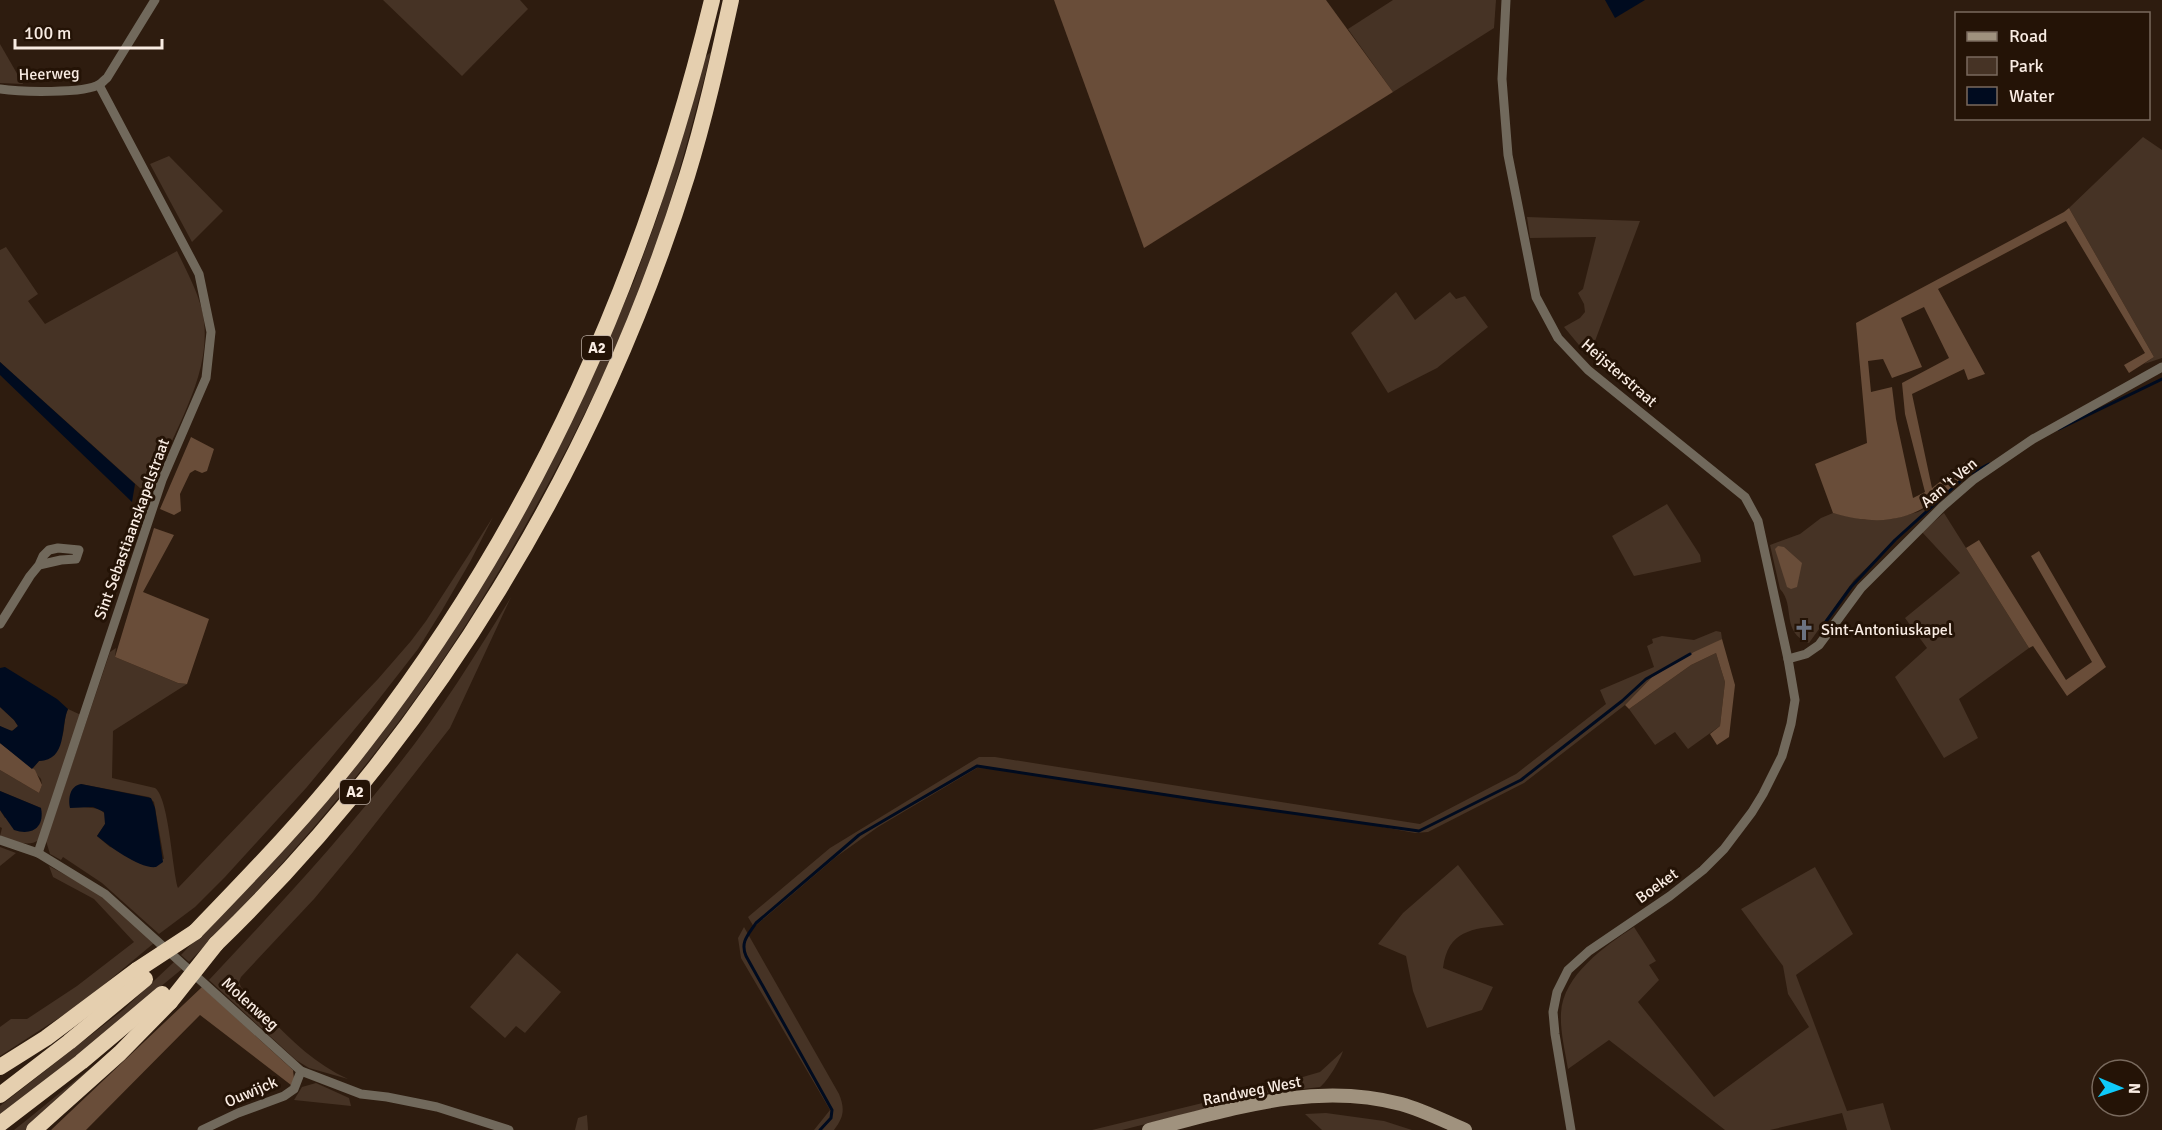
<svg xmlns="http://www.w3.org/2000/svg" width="2162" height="1130" font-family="Signika,sans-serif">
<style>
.green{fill:#463325;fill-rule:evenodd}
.forest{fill:#694d39;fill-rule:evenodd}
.water{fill:#000b1f}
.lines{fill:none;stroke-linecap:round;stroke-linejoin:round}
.stream{stroke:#000b1f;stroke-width:3}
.street{stroke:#71695c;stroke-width:9}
.secondary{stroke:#a0927e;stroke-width:14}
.highway{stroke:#e5cfaf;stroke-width:16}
.highway-bridge{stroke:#e5cfaf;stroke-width:16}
.labels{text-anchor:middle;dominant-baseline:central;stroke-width:6;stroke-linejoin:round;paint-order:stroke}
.shield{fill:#241306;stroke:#b9aba1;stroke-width:1.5}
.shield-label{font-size:15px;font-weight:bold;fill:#f9ece3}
.street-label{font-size:16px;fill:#f9ece3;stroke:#241306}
.poi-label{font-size:16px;fill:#f9ece3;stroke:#241306;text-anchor:start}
</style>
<rect width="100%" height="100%" fill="#2e1c0f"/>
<g class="green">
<path d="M 383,0 L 520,0 L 528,9 L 462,76 Z"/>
<path d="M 1393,0 L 1496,0 L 1494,28 L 1393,92 L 1348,29 Z"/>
<path d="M 0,44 L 23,84 L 0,83 Z"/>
<path d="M 711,52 C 691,131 670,210 641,287 C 622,341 595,392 570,443 C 525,529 476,615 419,694 C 351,789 271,879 189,962 L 181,955 L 276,854 L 406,694 L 603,352 L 634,281 L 658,215 L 705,57 Z"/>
<path d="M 2143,137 L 2162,150 L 2162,358 L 2144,364 L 2154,357 L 2069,208 Z"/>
<path d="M 169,156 L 223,211 L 192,242 L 150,164 Z"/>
<path d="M 1527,217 L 1640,221 L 1589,357 L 1564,327 L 1580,318 L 1585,312 L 1584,304 L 1578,293 L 1583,289 L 1596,237 L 1530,238 Z"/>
<path d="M 6,247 L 38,294 L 28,301 L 45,324 L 177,251 C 186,270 197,290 202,310 C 217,375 167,436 150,497 L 0,362 L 0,250 Z"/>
<path d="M 1396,292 L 1415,320 L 1450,292 L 1456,299 L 1465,296 L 1488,327 L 1437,368 L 1388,393 L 1351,333 Z"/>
<path d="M 1667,504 L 1700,555 L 1701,562 L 1634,576 L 1612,536 Z"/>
<path d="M 1932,505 L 1854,580 L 1809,643 C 1780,632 1796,606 1780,589 L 1770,545 L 1800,534 L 1821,518 L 1833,513 L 1865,520 L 1892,519 L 1918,512 Z"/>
<path d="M 1944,513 L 2029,648 L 1959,699 L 1978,738 L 1944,758 L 1895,677 L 1927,648 L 1905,618 L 1960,573 L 1922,532 Z"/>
<path d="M 493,517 L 470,562 L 441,612 L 418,649 L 372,708 L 307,787 L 225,877 L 195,907 L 159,934 L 102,883 L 63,857 L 61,860 L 50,854 L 46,841 L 110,652 L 116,648 L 115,657 L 178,683 L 187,684 L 113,731 L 112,778 L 155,788 C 169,798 172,868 178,888 L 378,679 L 411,641 L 426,621 ZM 81,784 L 149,797 L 154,802 L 164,859 L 110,847 L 97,836 L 105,824 L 106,815 L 100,809 L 84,807 Z"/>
<path d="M 511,597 L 450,728 L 353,852 L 314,899 L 241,977 L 239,982 L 241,987 C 273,1021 304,1059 348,1079 L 309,1068 L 296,1060 L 209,980 C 275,910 340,840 399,764 C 441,711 476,654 511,597 Z"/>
<path d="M 1716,631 L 1721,632 L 1722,639 L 1652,677 L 1625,705 L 1524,783 L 1428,832 L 1415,833 L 1377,826 L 1002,769 L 977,768 L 878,827 L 836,857 L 754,927 L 748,917 L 830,848 L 979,757 L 995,757 L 1420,824 L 1516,774 L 1606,704 L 1600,690 L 1654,667 L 1647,646 L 1653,643 L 1652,639 L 1662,636 L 1694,640 Z"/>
<path d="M 1716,653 L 1725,682 L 1720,726 L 1688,749 L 1675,732 L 1655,745 L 1629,709 L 1691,665 Z"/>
<path d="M 0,707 L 14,720 L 18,726 L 15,730 L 9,731 L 0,726 Z"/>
<path d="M 68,709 L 81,715 L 39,840 C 27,848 13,840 0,836 L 2,828 L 0,827 L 0,810 L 5,818 L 41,808 L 0,791 L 0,770 L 39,793 L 42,785 L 41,779 L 32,769 L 39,761 C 51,761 63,741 64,728 C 65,720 65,716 68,709 Z"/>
<path d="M 0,847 L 16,853 L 0,866 Z"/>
<path d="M 1458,865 L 1504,925 C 1472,929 1448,930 1443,968 L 1493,987 L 1482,1010 L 1427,1028 L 1413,991 L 1406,956 L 1378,944 L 1403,913 Z"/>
<path d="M 49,866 L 97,892 L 154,943 L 82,1003 L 0,1056 L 0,1027 L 11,1019 L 27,1019 L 77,986 L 134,942 L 94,899 L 53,877 Z"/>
<path d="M 1815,867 L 1853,934 L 1796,975 L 1847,1111 L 1883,1103 L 1891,1130 L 1847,1130 L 1842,1113 L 1770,1130 L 1725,1130 L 1609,1040 L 1568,1069 C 1565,1051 1560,1031 1561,1013 C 1563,975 1605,946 1634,927 L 1656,961 L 1649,965 L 1659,980 L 1638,1002 L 1714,1097 L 1809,1027 L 1788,994 L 1783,966 L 1741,909 Z"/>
<path d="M 744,927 L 839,1094 C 845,1109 844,1117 834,1130 L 814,1130 L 830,1110 L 741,958 L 738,938 Z"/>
<path d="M 517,953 L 561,992 L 525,1033 L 516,1026 L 505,1038 L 470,1007 Z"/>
<path d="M 174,962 L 182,969 L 0,1119 L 0,1106 L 123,1010 Z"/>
<path d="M 1343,1051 C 1340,1060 1328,1081 1320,1087 L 1268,1093 L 1122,1130 L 1092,1130 L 1268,1087 L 1320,1072 Z"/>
<path d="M 98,1062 L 29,1130 L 14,1130 L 23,1123 Z"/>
<path d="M 316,1083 L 349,1098 L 351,1106 L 294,1100 L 302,1087 Z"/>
<path d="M 1326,1113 L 1384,1121 L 1412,1130 L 1322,1130 L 1305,1114 Z"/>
<path d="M 587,1115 L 588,1130 L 575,1130 L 578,1118 Z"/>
</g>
<g class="forest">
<path d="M 1054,0 L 1326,0 L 1393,92 L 1144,248 Z"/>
<path d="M 2069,208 L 2154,357 L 2129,373 L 2124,365 L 2145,353 L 2066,221 L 1938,289 L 1985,374 L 1968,380 L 1964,369 L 1912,394 L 1932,488 L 1969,459 L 1978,468 C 1927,509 1902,533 1833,513 L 1815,464 L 1867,443 L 1856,323 L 2064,212 ZM 1924,307 L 1949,358 L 1902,383 L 1905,414 L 1925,492 L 1913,498 L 1896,419 L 1892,387 L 1871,392 L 1868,361 L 1883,359 L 1892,378 L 1922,367 L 1901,318 Z"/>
<path d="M 191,437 L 214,449 L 207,471 L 202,473 L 195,470 L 190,473 L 180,494 L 181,511 L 174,515 L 160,509 Z"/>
<path d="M 154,528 L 174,535 L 143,592 L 209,619 L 187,684 L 178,683 L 115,657 Z"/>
<path d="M 1979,540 L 2066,680 L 2092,662 L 2031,556 L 2039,551 L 2106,667 L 2067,696 L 2033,646 L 2029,648 L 1966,548 Z"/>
<path d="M 1778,546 L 1784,547 L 1802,563 L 1797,587 L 1791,589 L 1787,587 L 1775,549 Z"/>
<path d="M 1722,639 L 1735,685 L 1729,737 L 1717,745 L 1710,734 L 1720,726 L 1725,682 L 1716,653 L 1691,665 L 1629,709 L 1625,705 L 1652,677 L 1694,652 Z"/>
<path d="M 0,743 L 35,770 L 42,785 L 39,793 L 0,770 Z"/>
<path d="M 202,987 L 293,1070 L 294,1079 L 291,1085 L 200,1015 L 86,1130 L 51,1130 Z"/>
</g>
<g class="water">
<path d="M 1605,0 L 1645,0 L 1615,18 Z"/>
<path d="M 0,362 L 135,484 L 132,502 L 0,375 Z"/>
<path d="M 5,667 L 57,699 L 68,709 C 60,727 68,760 39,761 L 32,769 L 0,743 L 0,726 L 12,731 L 18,726 L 14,720 L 0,707 L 0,668 Z"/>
<path d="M 81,784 L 151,798 L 155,808 L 163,862 L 156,867 C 140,869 110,847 97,836 L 105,824 L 104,812 L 93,807 L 70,808 C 68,798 70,786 81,784 Z"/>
<path d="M 0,791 L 41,808 C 45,828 31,836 14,830 L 0,810 Z"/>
</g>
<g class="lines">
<g class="stream">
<path d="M 2059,429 L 2162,379"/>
<path d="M 1822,627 L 1851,587 L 1895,540 L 1966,476 L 1989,464"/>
<path d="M 820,1130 L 831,1118 L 832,1110 L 746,956 C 740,942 748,935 756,923 L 859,835 L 977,766 L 1213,802 L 1419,831 L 1521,780 L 1622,701 L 1646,679 L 1690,654"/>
</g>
<g class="street">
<path d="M 1506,0 L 1502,79 L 1508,155 L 1536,297 L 1558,338 L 1588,370 L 1745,497 L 1758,521 L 1788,659 L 1795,700 L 1791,724 L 1782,756 L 1763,794 L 1752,812 L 1724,849 L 1703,870 L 1670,896 L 1589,951 L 1568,970 L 1557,992 L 1553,1012 L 1555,1034 L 1571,1130"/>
<path d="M 0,89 C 19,92 85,94 100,84 C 103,82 104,80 107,78 L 155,0"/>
<path d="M 0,624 L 30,576 L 39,565 L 43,556 L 49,550 L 58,548 L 79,550 L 76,559 L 61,560 L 39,565"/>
<path d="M 1788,659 L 1806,654 L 1819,645 L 1861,588 L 1942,507 L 1973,480 L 2033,439 L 2162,367"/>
<path d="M 0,840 L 38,853 L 105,894 L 301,1071 L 361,1094 L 387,1097 L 437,1107 L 509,1130"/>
<path d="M 38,853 L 162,480 L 206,378 L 211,332 L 199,274 L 99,85"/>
<path d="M 202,1130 L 238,1113 L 284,1096 L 294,1089 L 301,1071"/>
</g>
<path class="secondary" d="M 1149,1130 C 1232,1109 1315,1081 1401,1104 C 1423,1110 1444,1121 1465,1130"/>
<g class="highway">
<path d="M 195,932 C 254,871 313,810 365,742 C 537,519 646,273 712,0"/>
<path d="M 216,944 C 433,734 597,464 687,176 C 705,118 718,59 731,0"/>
<path d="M 0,1067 L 46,1038 L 137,970"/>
<path d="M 0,1095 L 69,1042 L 145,979"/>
<path d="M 0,1124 L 81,1062 L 162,994"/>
<path d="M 34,1130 L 120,1053 L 170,1002"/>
</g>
<g class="highway-bridge">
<path d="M 137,970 L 195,932"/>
<path d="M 170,1002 L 216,944"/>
</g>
</g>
<defs>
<symbol id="church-bare" viewBox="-9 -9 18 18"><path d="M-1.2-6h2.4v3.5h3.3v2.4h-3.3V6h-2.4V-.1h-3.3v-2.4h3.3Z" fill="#6b7280" stroke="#241306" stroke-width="2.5" paint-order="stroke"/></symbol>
</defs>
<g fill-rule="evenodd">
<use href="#church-bare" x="1789" y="615" width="30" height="30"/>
</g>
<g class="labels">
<g class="shield">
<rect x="582" y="336" width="30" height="24" rx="4.5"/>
<rect x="340" y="780" width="30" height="24" rx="4.5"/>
</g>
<g class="shield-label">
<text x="597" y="348">A2</text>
<text x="355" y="792">A2</text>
</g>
<g class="street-label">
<text transform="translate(49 74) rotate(-2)">Heerweg</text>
<text transform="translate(1619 373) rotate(41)">Heijsterstraat</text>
<text transform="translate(1949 483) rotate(-40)">Aan 't Ven</text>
<text transform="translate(132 529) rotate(-70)">Sint Sebastiaanskapelstraat</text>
<text transform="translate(1657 886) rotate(-36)">Boeket</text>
<text transform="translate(250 1004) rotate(42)">Molenweg</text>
<text transform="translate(1252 1091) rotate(-11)">Randweg West</text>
<text transform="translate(251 1092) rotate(-23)">Ouwijck</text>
</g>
<g class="poi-label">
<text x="1821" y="630">Sint-Antoniuskapel</text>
</g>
</g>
<rect x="1955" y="12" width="195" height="108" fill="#241306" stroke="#796a5e" stroke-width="1.5"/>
<rect x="1967" y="32" width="30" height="9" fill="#a0927e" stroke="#796a5e" stroke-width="1.5"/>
<text x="2009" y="42" font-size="18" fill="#f9ece3">Road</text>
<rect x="1967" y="57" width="30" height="18" fill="#463325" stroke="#796a5e" stroke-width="1.5"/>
<text x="2009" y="72" font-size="18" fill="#f9ece3">Park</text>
<rect x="1967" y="87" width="30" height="18" fill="#000b1f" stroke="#796a5e" stroke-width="1.5"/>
<text x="2009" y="102" font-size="18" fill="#f9ece3">Water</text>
<g transform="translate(2120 1088) rotate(92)"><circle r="28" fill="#241306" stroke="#796a5e" stroke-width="1.5"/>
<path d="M0-4.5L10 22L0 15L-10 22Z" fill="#0fcafa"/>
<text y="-9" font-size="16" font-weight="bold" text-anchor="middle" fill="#f9ece3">N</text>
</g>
<path d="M15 39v9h147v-9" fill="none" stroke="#f9ece3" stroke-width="3"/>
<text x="24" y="39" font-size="18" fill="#f9ece3" stroke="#241306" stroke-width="4.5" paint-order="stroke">100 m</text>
</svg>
